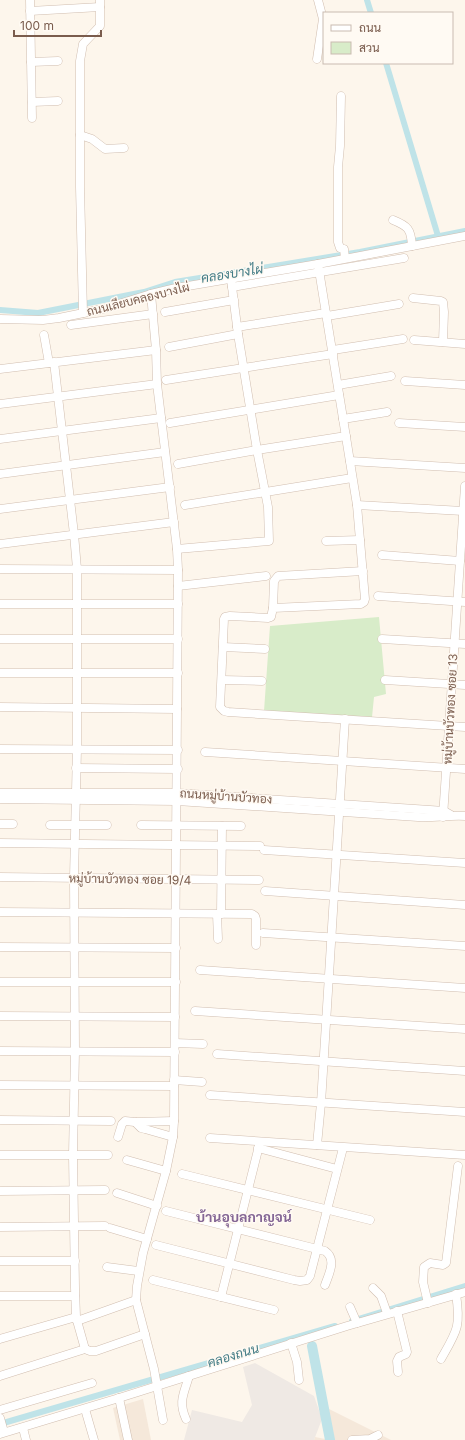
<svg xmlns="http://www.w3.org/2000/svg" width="465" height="1440" font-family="Inter,Sarabun,sans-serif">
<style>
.residential{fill:#f5e8da}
.industrial{fill:#efe9e4}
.green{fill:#d8ecc9}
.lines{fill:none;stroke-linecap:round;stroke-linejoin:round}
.canal{stroke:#bfe3e8;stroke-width:6}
.river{stroke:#bfe3e8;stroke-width:10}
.minor-casing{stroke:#d1beb0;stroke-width:9}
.minor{stroke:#fff;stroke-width:8}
.labels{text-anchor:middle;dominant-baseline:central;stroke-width:3;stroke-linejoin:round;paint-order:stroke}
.street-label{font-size:12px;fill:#7a5c4d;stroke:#fffaf3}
.water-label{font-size:13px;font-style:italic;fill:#437c86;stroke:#fffaf3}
.quarter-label{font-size:14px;font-weight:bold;fill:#846695;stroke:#fffaf3}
</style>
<rect width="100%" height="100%" fill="#fdf6ec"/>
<g class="residential">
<path d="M 143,1399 L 151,1440 L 120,1440 L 113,1408 Z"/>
<path d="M 327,1408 L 391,1440 L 314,1440 L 315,1437 L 325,1439 L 334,1439 Z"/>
</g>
<path class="industrial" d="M 255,1363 L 314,1396 L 322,1419 L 314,1440 L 184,1440 L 192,1410 L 242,1422 L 252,1405 L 243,1367 Z"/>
<path class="green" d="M 379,617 L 386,694 L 374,697 L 372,717 L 264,711 L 270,626 Z"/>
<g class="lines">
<g class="canal">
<path d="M 367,0 L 371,13"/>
<path d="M 386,63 L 438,236"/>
<path d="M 0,310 L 38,313 L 144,292 L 175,282 L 360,252 L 465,231"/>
<path d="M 352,1321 L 465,1286"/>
<path d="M 0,1424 L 335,1326"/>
</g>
<path class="river" d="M 312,1346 L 330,1440"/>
<defs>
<g id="minor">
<path d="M 30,0 L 32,118"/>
<path d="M 30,11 L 100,7"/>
<path d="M 317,59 L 323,19 L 318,0"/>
<path d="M 31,62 L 58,61"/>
<path d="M 341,96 L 340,146 L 338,167 L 338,242 L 340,248 L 344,249 L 345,258"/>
<path d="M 32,102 L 58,101"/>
<path d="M 80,135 L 92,139 L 105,149 L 124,148"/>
<path d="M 393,220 C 408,226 411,229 412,246"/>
<path d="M 318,264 L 357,505 L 365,599 L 364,602 L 361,604 L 273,608 L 271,617 L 268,618 L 230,616 L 225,617 L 224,619 L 220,707 L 224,711 L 228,712 L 465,727"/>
<path d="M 232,287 L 404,258"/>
<path d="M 151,294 L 156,350 L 157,384 L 177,549 L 178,570 L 174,1121 L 173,1137 L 166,1171 L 143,1253 L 137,1286 L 136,1300 L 154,1369 L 163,1420"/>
<path d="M 413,298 L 441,301 L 443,302 L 444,312 L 443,342"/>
<path d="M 165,312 L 234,300"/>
<path d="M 83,313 L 80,187 L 80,61 L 83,44 L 100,26 L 100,0"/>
<path d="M 327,316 L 399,304"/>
<path d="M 0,319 L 43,320 L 59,318 L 103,309 L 151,294 L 176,288 L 318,264 L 465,236"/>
<path d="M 71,325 L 153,314"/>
<path d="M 237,327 L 326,313"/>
<path d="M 44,335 L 49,363"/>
<path d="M 414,340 L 465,344"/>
<path d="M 169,347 L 238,334"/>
<path d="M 333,350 L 403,339"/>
<path d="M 54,362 L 74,534 L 77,569 L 77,749 L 74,878 L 75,1051 L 73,1155 L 75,1288 L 76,1317 L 85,1349"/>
<path d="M 0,369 L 156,350"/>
<path d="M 166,380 L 333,354"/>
<path d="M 405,381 L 465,385"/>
<path d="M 338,385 L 391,376"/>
<path d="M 0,404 L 157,384"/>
<path d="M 343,419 L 387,412"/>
<path d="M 170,423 L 339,395"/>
<path d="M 399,423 L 465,427"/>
<path d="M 0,439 L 161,418"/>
<path d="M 350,461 L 465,468"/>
<path d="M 178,464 L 257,450 L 346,436"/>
<path d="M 0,474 L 165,452"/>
<path d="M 185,505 L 352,478"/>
<path d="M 357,505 L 463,511"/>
<path d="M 0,509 L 170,487"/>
<path d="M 326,541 L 360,540"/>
<path d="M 0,544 L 174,522"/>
<path d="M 177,549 L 269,541 L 268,507 L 257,450 L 238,334 L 231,279"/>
<path d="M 382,555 L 460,561"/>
<path d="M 0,569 L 178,570"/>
<path d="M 178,586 L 266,576"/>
<path d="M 378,596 L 465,602"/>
<path d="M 0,604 L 178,604"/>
<path d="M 273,608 L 274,581 L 278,576 L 363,571"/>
<path d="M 0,639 L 178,639"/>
<path d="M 382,639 L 465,644"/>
<path d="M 223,647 L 265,649"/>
<path d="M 0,673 L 178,673"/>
<path d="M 222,680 L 262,681"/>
<path d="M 385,680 L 465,685"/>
<path d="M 0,707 L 177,709"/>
<path d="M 0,749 L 178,750"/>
<path d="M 205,752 L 465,769"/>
<path d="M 76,768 L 178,769"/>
<path d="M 0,793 L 177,793 L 430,810 L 444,811 L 451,815"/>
<path d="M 0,799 L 177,801 L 418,817 C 434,818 449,815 465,816"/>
<path d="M 443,817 L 465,486"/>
<path d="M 0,824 L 13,824"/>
<path d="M 50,825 L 107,825"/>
<path d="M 141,825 L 241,826"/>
<path d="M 0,843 L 260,846"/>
<path d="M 264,850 L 465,863"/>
<path d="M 0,877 L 259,880"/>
<path d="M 265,891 L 465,905"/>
<path d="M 0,912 L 252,914 L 255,916 L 256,919 L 256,945"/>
<path d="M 217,914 L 218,939"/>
<path d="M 221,914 L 222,826"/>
<path d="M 263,933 L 465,946"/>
<path d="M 0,947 L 176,948"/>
<path d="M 200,970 L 465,988"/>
<path d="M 0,982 L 176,982"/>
<path d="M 195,1011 L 465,1029"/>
<path d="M 0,1016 L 175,1017"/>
<path d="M 175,1043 L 203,1044"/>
<path d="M 0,1051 L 175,1052"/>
<path d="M 217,1054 L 465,1071"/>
<path d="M 174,1080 L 202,1082"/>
<path d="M 0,1085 L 174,1086"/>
<path d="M 210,1095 L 465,1112"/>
<path d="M 0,1120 L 111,1121"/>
<path d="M 135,1122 L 141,1128 L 145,1129 L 173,1137"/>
<path d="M 118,1137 L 122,1124 L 125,1121 L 135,1122 L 174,1121"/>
<path d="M 210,1138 L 465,1155"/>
<path d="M 317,1145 L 321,1103 L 345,719"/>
<path d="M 258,1148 L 337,1169"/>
<path d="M 0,1155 L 108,1155"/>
<path d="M 127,1160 L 166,1171"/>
<path d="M 182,1174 L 370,1220"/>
<path d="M 0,1191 L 105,1190"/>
<path d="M 117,1193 L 157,1206"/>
<path d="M 166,1211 L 325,1251 C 337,1259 329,1274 325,1285"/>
<path d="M 0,1227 L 105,1226"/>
<path d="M 110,1228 L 147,1239"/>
<path d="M 156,1245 L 294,1280 L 300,1281 L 307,1280 L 310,1276 L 343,1148"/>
<path d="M 0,1261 L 75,1261"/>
<path d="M 107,1267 L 138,1271"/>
<path d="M 153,1280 L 274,1310"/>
<path d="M 373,1288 L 381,1296 L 387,1313"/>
<path d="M 0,1296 L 75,1296"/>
<path d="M 221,1297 L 260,1142"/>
<path d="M 428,1303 L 423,1282 L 424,1267 L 430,1263 L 443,1265 L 446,1263 L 458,1166"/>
<path d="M 350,1307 L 357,1323"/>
<path d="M 397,1311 L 407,1352 L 406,1354 L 399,1357 L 397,1361 L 398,1372"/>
<path d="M 77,1321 L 136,1300"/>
<path d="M 0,1339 L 76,1317"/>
<path d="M 291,1343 L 297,1362 L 299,1380"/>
<path d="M 441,1359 C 457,1331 461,1327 456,1294"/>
<path d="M 0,1376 L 85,1349 L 90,1351 L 96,1351 L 145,1334"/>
<path d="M 119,1398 L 128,1440"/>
<path d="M 85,1409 L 94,1440"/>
<path d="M 0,1410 L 92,1383"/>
<path d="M 0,1418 L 4,1432"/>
<path d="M 186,1419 C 178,1401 184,1394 189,1376"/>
<path d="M 23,1428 L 26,1440"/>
<path d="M 0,1434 L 119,1398 L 347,1326 L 465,1292"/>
<path d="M 352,1440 L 370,1439 L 378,1435"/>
</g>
</defs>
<use href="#minor" class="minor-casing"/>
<use href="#minor" class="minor"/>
</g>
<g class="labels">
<g class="street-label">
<text transform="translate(138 299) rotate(-14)">ถนนเลียบคลองบางไผ่</text>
<text transform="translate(450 709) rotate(-87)">หมู่บ้านบัวทอง ซอย 13</text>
<text transform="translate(226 796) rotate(4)">ถนนหมู่บ้านบัวทอง</text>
<text transform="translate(130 879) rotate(1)">หมู่บ้านบัวทอง ซอย 19/4</text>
</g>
<g class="water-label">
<text transform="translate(232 273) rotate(-9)">คลองบางไผ่</text>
<text transform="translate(233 1355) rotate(-17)">คลองถนน</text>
</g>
<g class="quarter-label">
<text x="244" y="1216">บ้านอุบลกาญจน์</text>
</g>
</g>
<rect x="323" y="12" width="130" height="52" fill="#fffaf3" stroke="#cabbb1"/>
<rect x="331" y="25" width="20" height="6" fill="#ffffff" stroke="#cabbb1"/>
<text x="359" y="32" font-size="12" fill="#7a5c4d">ถนน</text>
<rect x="331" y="42" width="20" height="12" fill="#d8ecc9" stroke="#cabbb1"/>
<text x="359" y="52" font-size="12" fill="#7a5c4d">สวน</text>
<path d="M14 30v6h87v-6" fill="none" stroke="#7a5c4d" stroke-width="2"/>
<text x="20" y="30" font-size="12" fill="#7a5c4d" stroke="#fffaf3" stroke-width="3" paint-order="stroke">100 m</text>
</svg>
